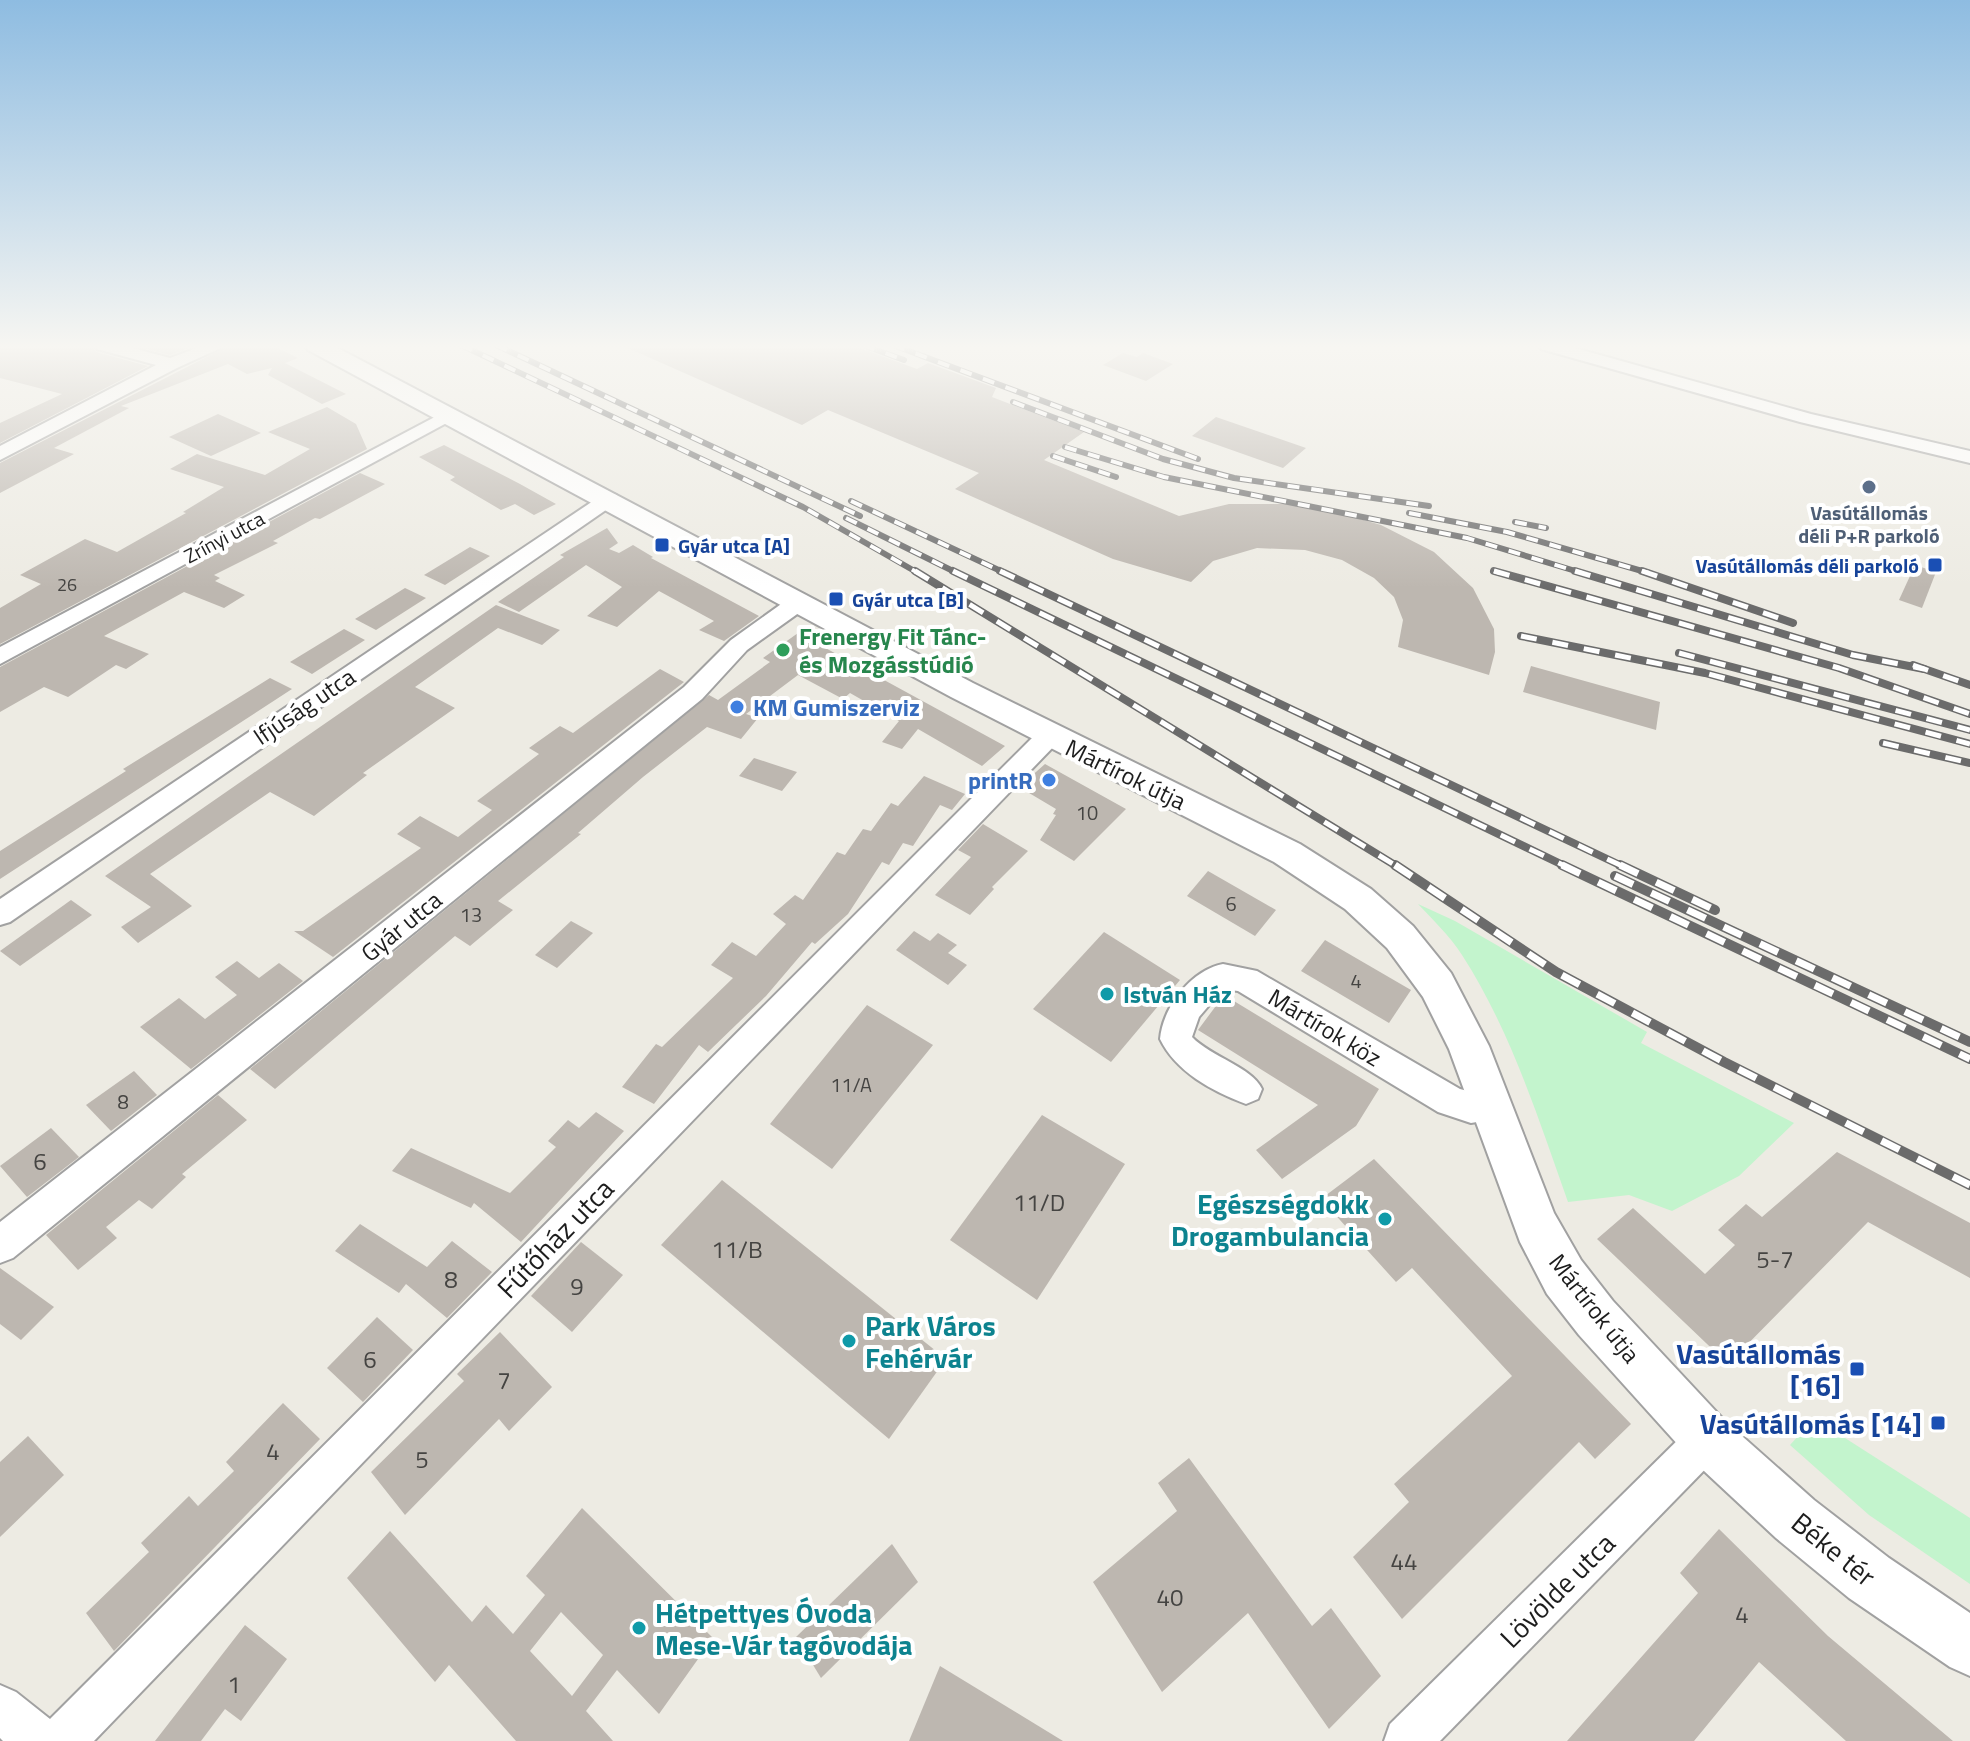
<svg xmlns="http://www.w3.org/2000/svg" width="1970" height="1741" font-family="'Titillium Web',sans-serif">
<style>
.park{fill:#c3f4cd}
.building{fill:#bdb7b0;fill-rule:evenodd}
.lines{fill:none;stroke-linecap:round;stroke-linejoin:round}
.minor-casing{stroke:#a1a1a1;stroke-width:4}
.tertiary-casing{stroke:#a1a1a1;stroke-width:4}
.minor{fill:#fff;fill-rule:evenodd}
.tertiary{fill:#fff;fill-rule:evenodd}
.rail-far2-casing{stroke:#6b6b6b;stroke-width:6}
.rail-far1-casing{stroke:#6b6b6b;stroke-width:8}
.rail-casing{stroke:#6b6b6b;stroke-width:10}
.rail-far2{stroke:#fff;stroke-width:4;stroke-dasharray:12;stroke-linecap:butt}
.rail-far1{stroke:#fff;stroke-width:5;stroke-dasharray:16;stroke-linecap:butt}
.rail{stroke:#fff;stroke-width:7;stroke-dasharray:20;stroke-linecap:butt}
.service-dot{fill:#5c6f8a;stroke:#fff;stroke-width:3}
.transit-dot{fill:#1a4fb4;stroke:#fff;stroke-width:3}
.leisure-dot{fill:#2e9e5b;stroke:#fff;stroke-width:3}
.shop-dot{fill:#3f7fe0;stroke:#fff;stroke-width:3}
.culture-dot{fill:#0f9aa8;stroke:#fff;stroke-width:3}
.labels{text-anchor:middle;dominant-baseline:central;stroke-width:8;stroke-linejoin:round;paint-order:stroke}
.far-number-label{font-size:18px;fill:#454442}
.far-service-label{font-size:20px;font-weight:bold;fill:#4e5e75;stroke:#fff}
.far-street-label{font-size:20px;fill:#1d1d1d;stroke:#fff}
.far-transit-label{font-size:20px;font-weight:bold;fill:#164399;stroke:#fff;text-anchor:start}
.number-label{font-size:20px;fill:#454442}
.leisure-label{font-size:24px;font-weight:bold;fill:#27864d;stroke:#fff;text-anchor:start}
.street-label{font-size:24px;fill:#1d1d1d;stroke:#fff}
.shop-label{font-size:24px;font-weight:bold;fill:#366cbe;stroke:#fff;text-anchor:start}
.culture-label{font-size:24px;font-weight:bold;fill:#0d838f;stroke:#fff;text-anchor:start}
.near-number-label{font-size:24px;fill:#454442}
.near-culture-label{font-size:28px;font-weight:bold;fill:#0d838f;stroke:#fff;text-anchor:start}
.near-street-label{font-size:28px;fill:#1d1d1d;stroke:#fff}
.near-transit-label{font-size:28px;font-weight:bold;fill:#164399;stroke:#fff;text-anchor:end}
</style>
<rect width="100%" height="100%" fill="#edebe3"/>
<g class="park">
<path d="M 1418,904 L 1455,921 L 1647,1032 L 1641,1043 L 1794,1123 L 1739,1176 L 1672,1211 L 1629,1195 L 1568,1202 C 1538,1118 1511,1031 1462,955 C 1450,936 1433,920 1418,904 Z"/>
<path d="M 1816,1431 L 1845,1438 L 1970,1518 L 1970,1584 L 1869,1515 L 1790,1445 L 1801,1433 Z"/>
</g>
<g class="building">
<path d="M 0,345 L 92,345 L 96,352 L 148,366 L 0,443 L 0,423 L 62,394 L 0,378 Z"/>
<path d="M 132,345 L 170,347 L 197,345 L 170,355 Z"/>
<path d="M 230,345 L 272,345 L 298,358 L 285,363 L 346,394 L 322,404 L 268,375 L 272,368 L 247,374 L 228,364 L 121,406 L 129,408 L 54,448 L 74,454 L 0,493 L 0,463 Z"/>
<path d="M 621,345 L 852,345 L 917,369 L 928,363 L 996,388 L 992,397 L 1084,432 L 1044,460 L 1179,516 L 1229,504 L 1289,504 L 1322,508 L 1381,525 L 1434,552 L 1473,588 L 1494,629 L 1495,652 L 1489,675 L 1398,647 L 1403,620 L 1394,597 L 1374,578 L 1342,560 L 1305,550 L 1257,548 L 1213,561 L 1191,582 L 1113,559 L 955,489 L 979,473 L 828,410 L 802,425 Z"/>
<path d="M 1123,353 L 1137,357 L 1143,353 L 1173,364 L 1146,381 L 1103,365 Z"/>
<path d="M 327,407 L 356,424 L 367,449 L 0,644 L 0,608 L 41,584 L 20,575 L 85,539 L 117,552 L 186,513 L 183,512 L 224,487 L 170,469 L 197,454 L 265,475 L 310,449 L 268,432 Z"/>
<path d="M 218,414 L 261,433 L 211,456 L 169,437 Z"/>
<path d="M 1216,417 L 1306,448 L 1283,468 L 1192,436 Z"/>
<path d="M 444,445 L 520,484 L 556,504 L 534,515 L 515,504 L 501,510 L 450,480 L 455,477 L 419,457 Z"/>
<path d="M 360,473 L 385,484 L 320,519 L 315,518 L 273,541 L 278,543 L 214,575 L 220,578 L 215,581 L 245,595 L 224,608 L 184,592 L 104,636 L 149,654 L 126,669 L 116,665 L 68,697 L 44,687 L 0,712 L 0,667 Z"/>
<path d="M 607,528 L 618,543 L 609,549 L 619,553 L 633,545 L 653,557 L 651,558 L 759,616 L 724,641 L 699,630 L 714,621 L 659,591 L 617,627 L 587,616 L 622,587 L 586,565 L 519,612 L 498,602 L 564,557 L 560,555 Z"/>
<path d="M 470,547 L 490,556 L 445,585 L 424,575 Z"/>
<path d="M 1915,565 L 1936,572 L 1922,608 L 1899,600 Z"/>
<path d="M 405,588 L 426,598 L 376,630 L 355,619 Z"/>
<path d="M 496,605 L 560,630 L 542,645 L 498,628 L 415,687 L 455,708 L 363,773 L 367,775 L 314,816 L 270,792 L 150,874 L 192,906 L 138,943 L 121,927 L 151,907 L 105,876 Z"/>
<path d="M 344,629 L 365,640 L 312,674 L 290,662 Z"/>
<path d="M 798,633 L 1005,746 L 982,766 L 918,729 L 902,749 L 882,742 L 899,721 L 850,693 L 843,699 L 798,675 L 746,714 L 758,718 L 741,739 L 707,727 L 643,777 L 578,833 L 581,834 L 498,901 L 513,910 L 470,946 L 455,936 L 275,1089 L 250,1069 L 709,695 L 718,700 L 770,662 L 763,658 Z"/>
<path d="M 1531,666 L 1660,702 L 1656,730 L 1523,692 Z"/>
<path d="M 660,669 L 684,682 L 333,957 L 294,931 L 303,931 L 421,848 L 397,834 L 420,816 L 458,837 L 492,810 L 477,801 L 539,754 L 529,748 L 560,726 L 573,733 Z"/>
<path d="M 270,678 L 292,689 L 0,879 L 0,851 L 126,771 L 123,769 Z"/>
<path d="M 754,758 L 797,772 L 782,791 L 739,776 Z"/>
<path d="M 1045,764 L 1126,809 L 1074,861 L 1040,840 L 1056,815 L 1053,814 L 1056,809 L 1019,787 Z"/>
<path d="M 924,776 L 965,794 L 952,810 L 940,805 L 913,846 L 903,843 L 889,865 L 882,862 L 848,914 L 815,944 L 812,942 L 766,996 L 708,1052 L 699,1045 L 654,1104 L 622,1087 L 656,1044 L 662,1047 L 733,978 L 711,965 L 732,942 L 756,956 L 786,924 L 773,914 L 795,895 L 803,900 L 837,852 L 845,855 L 863,829 L 871,831 L 891,803 L 898,806 Z"/>
<path d="M 983,824 L 1028,851 L 992,887 L 994,889 L 970,915 L 935,895 L 971,857 L 958,850 Z"/>
<path d="M 1208,871 L 1276,910 L 1255,936 L 1187,896 Z"/>
<path d="M 71,900 L 92,915 L 20,966 L 0,951 Z"/>
<path d="M 571,921 L 593,933 L 557,968 L 535,955 Z"/>
<path d="M 914,931 L 930,941 L 938,933 L 957,945 L 948,953 L 967,965 L 948,985 L 896,950 Z"/>
<path d="M 1104,932 L 1180,980 L 1111,1062 L 1033,1009 Z"/>
<path d="M 1325,940 L 1411,990 L 1389,1023 L 1301,971 Z"/>
<path d="M 237,961 L 259,978 L 279,963 L 303,981 L 191,1069 L 140,1027 L 179,998 L 205,1019 L 237,995 L 215,977 Z"/>
<path d="M 1224,995 L 1379,1089 L 1356,1126 L 1282,1179 L 1256,1150 L 1318,1105 L 1198,1030 Z"/>
<path d="M 867,1005 L 933,1045 L 832,1169 L 770,1124 Z"/>
<path d="M 134,1071 L 157,1095 L 111,1131 L 86,1105 Z"/>
<path d="M 218,1095 L 247,1120 L 182,1174 L 186,1177 L 152,1209 L 139,1200 L 106,1227 L 117,1238 L 78,1270 L 46,1235 Z"/>
<path d="M 596,1112 L 624,1131 L 521,1242 L 474,1203 L 471,1208 L 392,1171 L 411,1148 L 510,1193 L 556,1147 L 548,1141 L 568,1120 L 579,1128 Z"/>
<path d="M 1042,1115 L 1125,1164 L 1037,1300 L 950,1240 Z"/>
<path d="M 51,1128 L 79,1157 L 27,1197 L 0,1166 Z"/>
<path d="M 1837,1152 L 1970,1223 L 1970,1278 L 1868,1222 L 1728,1364 L 1597,1239 L 1633,1208 L 1705,1274 L 1735,1245 L 1718,1230 L 1746,1204 L 1762,1217 Z"/>
<path d="M 1374,1159 L 1631,1424 L 1595,1459 L 1579,1442 L 1402,1619 L 1353,1557 L 1409,1502 L 1394,1484 L 1512,1376 L 1412,1268 L 1396,1282 L 1321,1199 Z"/>
<path d="M 722,1180 L 946,1359 L 889,1439 L 661,1245 Z"/>
<path d="M 360,1224 L 427,1267 L 452,1241 L 492,1272 L 447,1318 L 406,1284 L 399,1293 L 335,1251 Z"/>
<path d="M 581,1242 L 623,1275 L 572,1332 L 531,1296 Z"/>
<path d="M 0,1268 L 54,1307 L 21,1340 L 0,1324 Z"/>
<path d="M 377,1317 L 413,1350 L 363,1402 L 327,1368 Z"/>
<path d="M 500,1332 L 552,1387 L 509,1431 L 499,1419 L 405,1515 L 371,1472 L 464,1381 L 457,1374 Z"/>
<path d="M 283,1403 L 320,1439 L 114,1651 L 86,1613 L 149,1552 L 141,1543 L 189,1496 L 198,1506 L 234,1471 L 226,1462 Z"/>
<path d="M 28,1436 L 64,1475 L 0,1537 L 0,1462 Z"/>
<path d="M 1189,1458 L 1312,1626 L 1331,1608 L 1381,1676 L 1329,1729 L 1248,1613 L 1162,1692 L 1093,1582 L 1177,1511 L 1158,1483 Z"/>
<path d="M 582,1508 L 713,1638 L 659,1714 L 617,1670 L 586,1711 L 613,1741 L 516,1741 L 449,1665 L 435,1682 L 347,1578 L 390,1531 L 472,1622 L 486,1605 L 513,1634 L 545,1595 L 526,1576 ZM 561,1612 L 603,1655 L 572,1696 L 530,1651 Z"/>
<path d="M 1719,1529 L 1828,1636 L 1953,1741 L 1846,1741 L 1759,1662 L 1694,1741 L 1567,1741 L 1698,1593 L 1680,1573 Z"/>
<path d="M 892,1544 L 918,1582 L 821,1678 L 796,1637 Z"/>
<path d="M 245,1625 L 287,1659 L 241,1721 L 225,1709 L 201,1741 L 155,1741 Z"/>
<path d="M 940,1666 L 1063,1741 L 909,1741 Z"/>
</g>
<g class="lines">
<defs>
<g id="minor">
<path d="M 95,345 L 121,345 L 170,358 L 205,345 L 227,345 L 177,368 L 0,460 L 0,446 L 156,365 L 97,349 Z"/>
<path d="M 1539,345 L 1564,345 L 1811,414 L 1970,451 L 1970,463 L 1800,422 L 1541,349 Z"/>
<path d="M 448,410 L 454,411 L 457,415 L 454,419 L 0,664 L 0,647 Z"/>
<path d="M 609,493 L 616,495 L 619,499 L 616,503 L 10,922 L 0,925 L 0,899 L 602,495 Z"/>
<path d="M 799,595 L 810,602 L 807,607 L 747,650 L 702,699 L 13,1258 L 0,1263 L 0,1222 L 684,687 L 731,640 L 791,597 Z"/>
<path d="M 1049,727 L 1058,730 L 1062,736 L 1058,742 L 94,1741 L 3,1741 L 0,1738 L 0,1685 L 16,1692 L 50,1719 L 1040,730 Z"/>
<path d="M 1223,964 L 1257,971 L 1460,1089 C 1475,1094 1490,1090 1506,1095 L 1511,1106 L 1506,1117 L 1471,1123 L 1438,1112 L 1238,991 L 1223,989 L 1199,1017 L 1192,1037 C 1211,1057 1252,1067 1262,1089 L 1258,1099 L 1246,1104 C 1212,1091 1176,1072 1160,1039 C 1163,1006 1192,970 1223,964 Z"/>
<path d="M 1707,1419 L 1721,1425 L 1727,1439 L 1721,1453 L 1440,1741 L 1384,1741 L 1390,1724 L 1693,1425 Z"/>
</g>
<path id="tertiary" d="M 305,345 L 332,345 L 973,683 L 1300,844 L 1371,889 L 1413,926 L 1451,973 L 1489,1046 L 1554,1213 L 1581,1260 L 1613,1301 L 1725,1421 L 1814,1500 L 1889,1558 L 1970,1613 L 1970,1676 L 1950,1667 L 1849,1598 L 1776,1538 L 1689,1457 L 1579,1335 L 1547,1294 L 1520,1242 L 1449,1049 L 1423,997 L 1387,948 L 1345,909 L 1274,862 L 951,697 L 308,350 Z"/>
</defs>
<use href="#minor" class="minor-casing"/>
<use href="#tertiary" class="tertiary-casing"/>
<use href="#minor" class="minor"/>
<use href="#tertiary" class="tertiary"/>
<defs>
<g id="rail-far2">
<path d="M 461,345 L 803,507 L 918,573"/>
<path d="M 496,345 L 860,516"/>
<path d="M 863,345 L 904,360"/>
<path d="M 893,345 L 1198,459"/>
<path d="M 1013,402 L 1163,459 L 1234,478 L 1429,506"/>
<path d="M 1065,447 L 1164,477 L 1467,538 L 1582,573"/>
<path d="M 1053,456 L 1116,477"/>
<path d="M 851,501 L 1005,573"/>
<path d="M 1409,513 L 1507,532 L 1649,573"/>
<path d="M 846,518 L 957,573"/>
<path d="M 1515,522 L 1546,528"/>
<path d="M 1494,571 L 1500,573"/>
</g>
<g id="rail-far1">
<path d="M 915,571 L 1398,867"/>
<path d="M 953,571 L 1567,867"/>
<path d="M 1000,571 L 1624,867"/>
<path d="M 1494,571 L 1839,668 L 1970,714"/>
<path d="M 1575,571 L 1853,655 L 1924,669"/>
<path d="M 1642,571 L 1793,623"/>
<path d="M 1521,636 L 1705,673 L 1970,744"/>
<path d="M 1679,653 L 1970,730"/>
<path d="M 1913,665 L 1970,685"/>
<path d="M 1883,743 L 1970,763"/>
</g>
<g id="rail">
<path d="M 1395,865 L 1556,972 L 1724,1062 L 1970,1185"/>
<path d="M 1562,865 L 1970,1059"/>
<path d="M 1620,865 L 1715,910"/>
<path d="M 1615,876 L 1970,1042"/>
</g>
</defs>
<use href="#rail-far2" class="rail-far2-casing"/>
<use href="#rail-far1" class="rail-far1-casing"/>
<use href="#rail" class="rail-casing"/>
<use href="#rail-far2" class="rail-far2"/>
<use href="#rail-far1" class="rail-far1"/>
<use href="#rail" class="rail"/>
</g>
<linearGradient id="sky" x2="0" y2="1"><stop stop-color="#8ebce1"/><stop offset="0.59" stop-color="#f7f6f2"/><stop offset="1" stop-color="#f7f6f2" stop-opacity="0"/></linearGradient>
<rect width="1970" height="588" fill="url(#sky)"/>
<circle class="service-dot" cx="1869" cy="487" r="8"/>
<g class="transit-dot">
<rect x="654" y="537" width="16" height="16" rx="4"/>
<rect x="1927" y="557" width="16" height="16" rx="4"/>
<rect x="828" y="591" width="16" height="16" rx="4"/>
<rect x="1849" y="1361" width="16" height="16" rx="4"/>
<rect x="1930" y="1415" width="16" height="16" rx="4"/>
</g>
<circle class="leisure-dot" cx="783" cy="650" r="8"/>
<g class="shop-dot">
<circle cx="737" cy="707" r="8"/>
<circle cx="1049" cy="780" r="8"/>
</g>
<g class="culture-dot">
<circle cx="1107" cy="994" r="8"/>
<circle cx="1385" cy="1219" r="8"/>
<circle cx="849" cy="1341" r="8"/>
<circle cx="639" cy="1628" r="8"/>
</g>
<g class="labels">
<g class="far-number-label">
<text x="67" y="584">26</text>
</g>
<g class="far-service-label">
<text x="1869" y="512">Vasútállomás<tspan x="1869" dy="23">déli P+R parkoló</tspan></text>
</g>
<g class="far-street-label">
<text transform="translate(224 537) rotate(-28)">Zrínyi utca</text>
</g>
<g class="far-transit-label">
<text x="678" y="545">Gyár utca [A]</text>
<text x="1919" y="565" text-anchor="end">Vasútállomás déli parkoló</text>
<text x="852" y="599">Gyár utca [B]</text>
</g>
<g class="number-label">
<text x="1087" y="812">10</text>
<text x="1231" y="903">6</text>
<text x="471" y="914">13</text>
<text x="1356" y="980">4</text>
<text x="851" y="1084">11/A</text>
<text x="123" y="1101">8</text>
</g>
<g class="leisure-label">
<text x="799" y="636">Frenergy Fit Tánc-<tspan x="799" dy="28">és Mozgásstúdió</tspan></text>
</g>
<g class="street-label">
<text transform="translate(304 706) rotate(-34)">Ifjúság utca</text>
<text transform="translate(1126 774) rotate(26)">Mártírok útja</text>
<text transform="translate(401 926) rotate(-39)">Gyár utca</text>
<text transform="translate(1325 1027) rotate(31)">Mártírok köz</text>
<text transform="translate(1595 1308) rotate(52)">Mártírok útja</text>
</g>
<g class="shop-label">
<text x="753" y="707">KM Gumiszerviz</text>
<text x="1033" y="780" text-anchor="end">printR</text>
</g>
<g class="culture-label">
<text x="1123" y="994">István Ház</text>
</g>
<g class="near-number-label">
<text x="40" y="1161">6</text>
<text x="1039" y="1202">11/D</text>
<text x="737" y="1249">11/B</text>
<text x="1775" y="1259">5-7</text>
<text x="451" y="1279">8</text>
<text x="577" y="1286">9</text>
<text x="370" y="1359">6</text>
<text x="504" y="1380">7</text>
<text x="273" y="1451">4</text>
<text x="422" y="1459">5</text>
<text x="1404" y="1561">44</text>
<text x="1170" y="1597">40</text>
<text x="1742" y="1614">4</text>
<text x="234" y="1684">1</text>
</g>
<g class="near-culture-label">
<text x="1369" y="1203" text-anchor="end">Egészségdokk<tspan x="1369" dy="32">Drogambulancia</tspan></text>
<text x="865" y="1325">Park Város<tspan x="865" dy="32">Fehérvár</tspan></text>
<text x="655" y="1612">Hétpettyes Óvoda<tspan x="655" dy="32">Mese-Vár tagóvodája</tspan></text>
</g>
<g class="near-street-label">
<text transform="translate(555 1238) rotate(-46)">Fűtőház utca</text>
<text transform="translate(1834 1549) rotate(39)">Béke tér</text>
<text transform="translate(1557 1590) rotate(-45)">Lövölde utca</text>
</g>
<g class="near-transit-label">
<text x="1841" y="1353">Vasútállomás<tspan x="1841" dy="32">[16]</tspan></text>
<text x="1922" y="1423">Vasútállomás [14]</text>
</g>
</g>
</svg>
